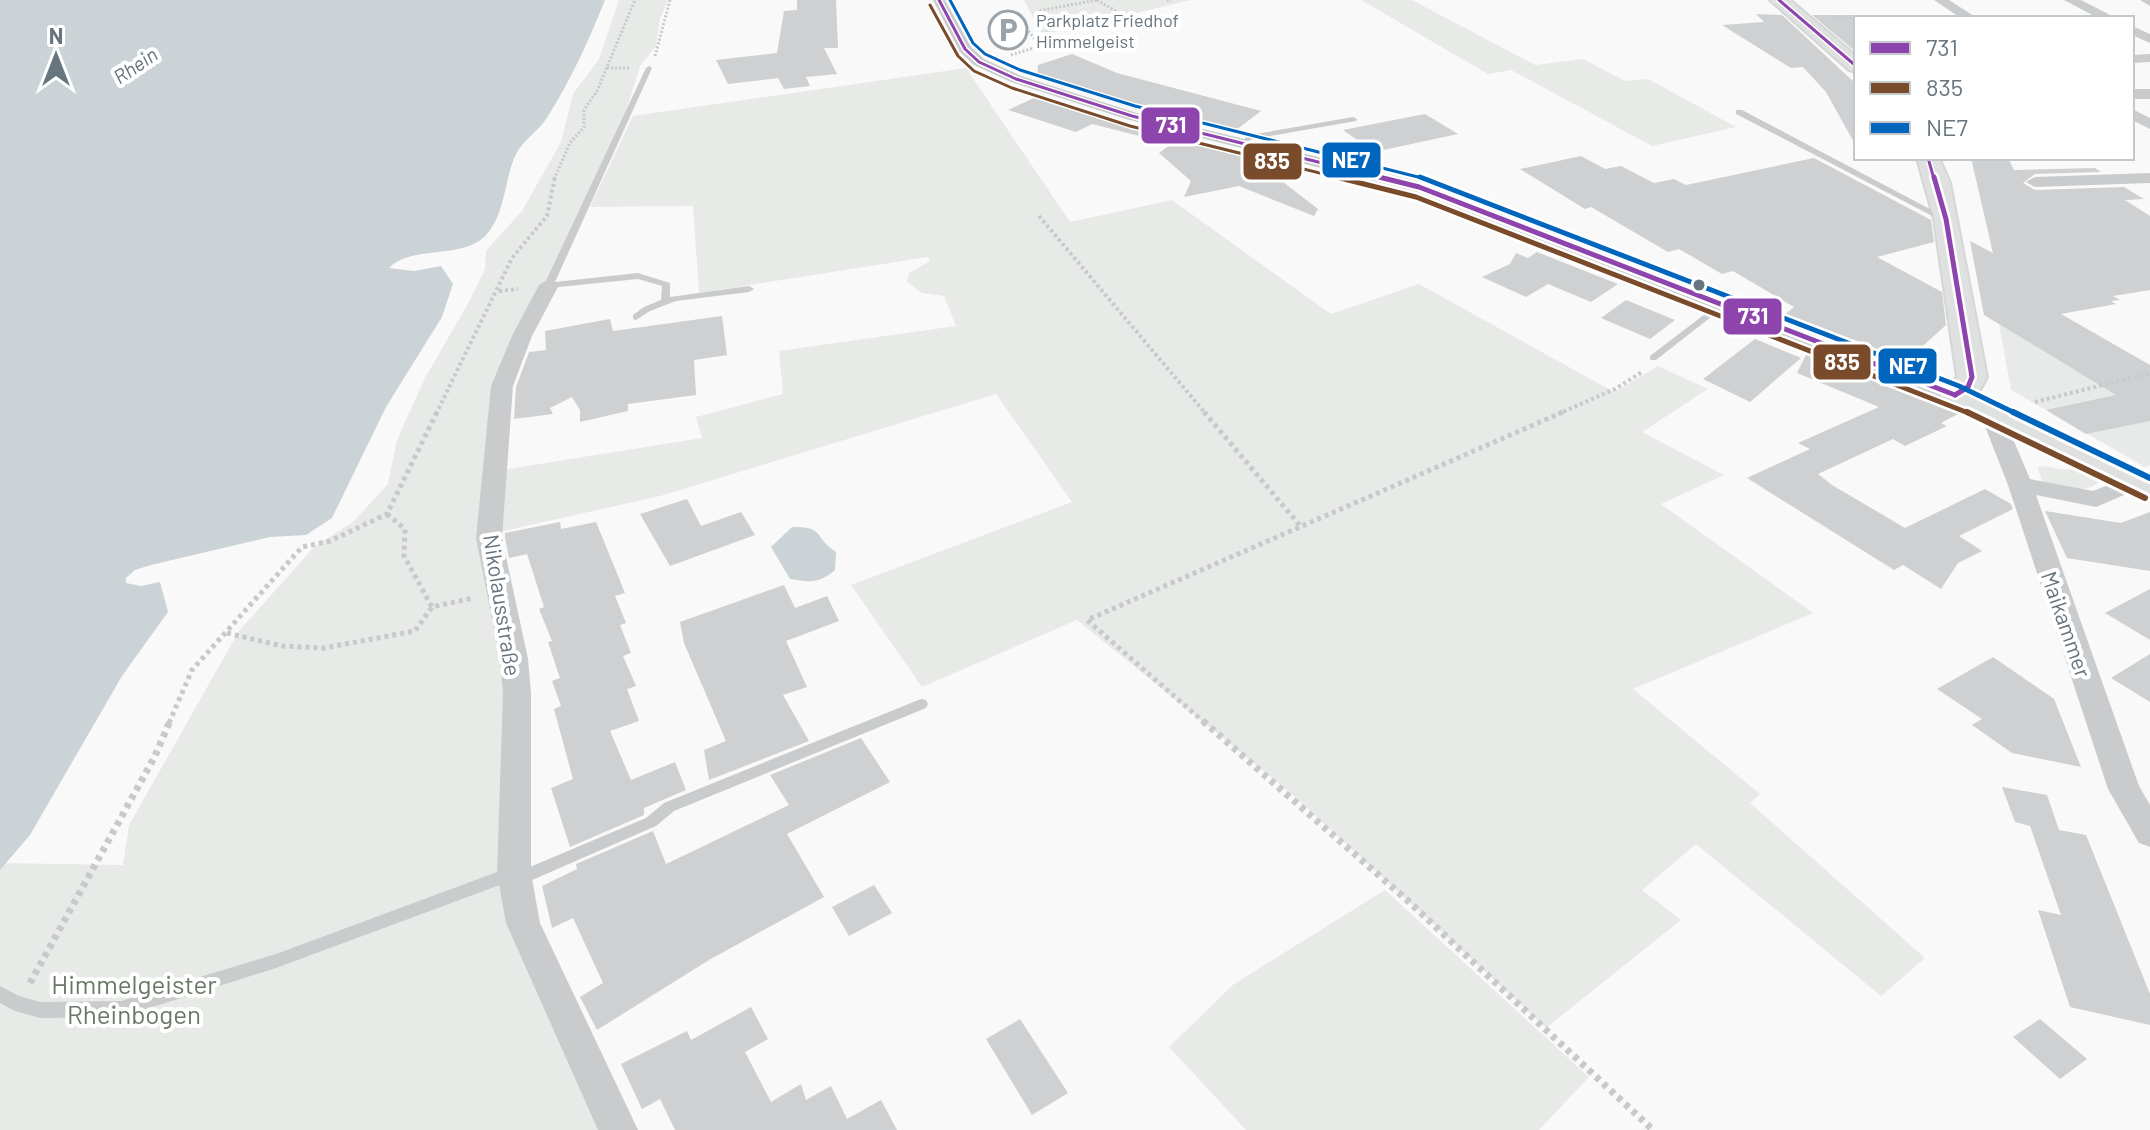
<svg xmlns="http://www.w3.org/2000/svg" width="2150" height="1130" font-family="Barlow,sans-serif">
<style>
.built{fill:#e8e9e9}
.green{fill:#e8eae7}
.water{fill:#ccd3d6}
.building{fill:#ced0d1}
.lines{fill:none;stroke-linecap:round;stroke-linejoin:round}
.secondary-casing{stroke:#d5d6d6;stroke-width:4}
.path-far3{stroke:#c8c9ca;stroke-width:3;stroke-dasharray:2 2;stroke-linecap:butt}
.path-far2{stroke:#c8c9ca;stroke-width:4;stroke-dasharray:3 3;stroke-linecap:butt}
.path-far1{stroke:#c8c9ca;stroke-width:5;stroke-dasharray:4 4;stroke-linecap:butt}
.path{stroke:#c8c9ca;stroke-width:7;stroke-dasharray:5 5;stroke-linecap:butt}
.lane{fill:#cacbcc;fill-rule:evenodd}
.street{fill:#cacbcc;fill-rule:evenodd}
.secondary{fill:#dfe0e0;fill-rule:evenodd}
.bus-1-far1-casing{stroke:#fff;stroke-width:6}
.bus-1-casing{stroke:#fff;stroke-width:10}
.bus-2-far2-casing{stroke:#fff;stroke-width:6}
.bus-2-far1-casing{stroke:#fff;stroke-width:10}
.bus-2-casing{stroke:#fff;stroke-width:12}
.bus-3-far2-casing{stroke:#fff;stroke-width:6}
.bus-3-far1-casing{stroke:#fff;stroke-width:10}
.bus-3-casing{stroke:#fff;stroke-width:12}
.bus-1-far1{stroke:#8e44ad;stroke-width:3}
.bus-1{stroke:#8e44ad;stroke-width:5}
.bus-2-far2{stroke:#7a4b2a;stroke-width:3}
.bus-2-far1{stroke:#7a4b2a;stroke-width:5}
.bus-2{stroke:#7a4b2a;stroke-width:6}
.bus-3-far2{stroke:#0065bd;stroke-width:3}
.bus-3-far1{stroke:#0065bd;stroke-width:5}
.bus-3{stroke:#0065bd;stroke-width:6}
.bus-dot{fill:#67757f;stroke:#fff;stroke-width:3}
.labels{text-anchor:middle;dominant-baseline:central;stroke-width:8;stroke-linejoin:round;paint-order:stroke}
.far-poi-label{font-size:18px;fill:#67757f;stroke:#fff;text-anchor:start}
.far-water-label{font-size:20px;font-style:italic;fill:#637378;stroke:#fff}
.street-label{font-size:22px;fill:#67757f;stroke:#fff}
.near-park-label{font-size:26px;fill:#697866;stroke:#fff}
.line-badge{stroke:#fff;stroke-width:3}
.badge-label{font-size:22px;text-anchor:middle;font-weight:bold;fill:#fff}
</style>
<rect width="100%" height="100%" fill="#f9f9f9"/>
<path class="built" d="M 1999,324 L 2078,372 L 2150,379 L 2150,465 L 2145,467 L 2011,390 Z"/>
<g class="green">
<path d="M 619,0 L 668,0 L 660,19 L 656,46 L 640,66 L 625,115 L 584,208 L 519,336 L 490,471 L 507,662 L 507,870 L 602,1130 L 0,1130 L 0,863 L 123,865 L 129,825 L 239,631 L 314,547 L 354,521 L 388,484 L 397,440 L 425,378 L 470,300 L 485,269 L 486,251 L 522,211 L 561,142 L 573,94 L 599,59 Z"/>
<path d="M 1024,0 L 1191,0 L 1042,35 Z"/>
<path d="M 1361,0 L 1412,0 L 1535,65 L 1583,59 L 1625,81 L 1648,79 L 1736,127 L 1652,146 L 1511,70 L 1488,74 Z"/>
<path d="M 966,68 L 1070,222 L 1172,200 L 1331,314 L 1419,284 L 1614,392 L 1658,366 L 1708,389 L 1642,432 L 1724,475 L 1661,504 L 1813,613 L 1633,689 L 1760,794 L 1750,803 L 1925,958 L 1881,996 L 1696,844 L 1642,890 L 1681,920 L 1546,1028 L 1293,795 L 1077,620 L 922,687 L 851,585 L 1072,502 L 996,394 L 660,496 L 495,533 L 496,471 L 702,438 L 696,417 L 783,394 L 779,351 L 956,326 L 944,296 L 922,293 L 907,282 L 909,273 L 930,261 L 928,257 L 699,293 L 693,206 L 590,207 L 633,116 Z"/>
<path d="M 2046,466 C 2071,474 2076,463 2105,478 C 2079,497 2071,491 2042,481 L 2038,467 Z"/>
<path d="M 1385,890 L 1589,1077 L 1539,1130 L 1246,1130 L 1169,1047 L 1234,984 Z"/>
</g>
<g class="water">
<path d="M 0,0 L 605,0 C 589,40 571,80 548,116 C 540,130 523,140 516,154 C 504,179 506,212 487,234 C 463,261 412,244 389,268 L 414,271 L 441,266 L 453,284 L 442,317 L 386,407 L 332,518 L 306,535 L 270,537 L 151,565 L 135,570 L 126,578 L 126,583 L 141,586 L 160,582 L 168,612 L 122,676 L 30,835 L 0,870 Z"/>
<path d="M 792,527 C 825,526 814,538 836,552 L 835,570 C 819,584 809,582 790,579 L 771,547 Z"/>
</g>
<g class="building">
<path d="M 797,0 L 836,0 L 838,48 L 824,48 L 837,74 L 806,77 L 810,86 L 784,89 L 778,78 L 728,84 L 716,60 L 777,53 L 784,11 L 797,10 Z"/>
<path d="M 1756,14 L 1782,15 L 1856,84 L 1856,146 L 1826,92 L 1803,67 L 1791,68 L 1722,25 L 1764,22 Z"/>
<path d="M 1812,15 L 1856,15 L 1856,52 Z"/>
<path d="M 1072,54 L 1117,73 L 1261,111 L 1232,133 L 1138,110 L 1037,78 L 1038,65 Z"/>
<path d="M 1035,93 L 1125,122 L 1244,152 L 1318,209 L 1314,216 L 1239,186 L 1184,197 L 1191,181 L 1159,153 L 1171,144 L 1092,124 L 1076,132 L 1008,110 L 1034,98 Z"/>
<path d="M 1425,114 L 1458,134 L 1374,152 L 1343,130 Z"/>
<path d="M 1581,156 L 1605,169 L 1621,166 L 1654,183 L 1674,179 L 1686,185 L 1814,158 L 1931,220 L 1934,242 L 1877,257 L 1942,292 L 1946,325 L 1903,364 L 1782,317 L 1794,307 L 1733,271 L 1722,274 L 1679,249 L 1668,252 L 1591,207 L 1585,209 L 1520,169 Z"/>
<path d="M 1971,158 L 2008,158 L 2014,170 L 2095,168 L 2101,172 L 2035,174 L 2023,183 L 2035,190 L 2124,187 L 2144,199 L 2125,200 L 2150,216 L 2150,290 L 2113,296 L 2120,300 L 2111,301 L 2116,304 L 2061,314 L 2150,365 L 2150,421 L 2086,434 L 2046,410 L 2116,395 L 1984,315 L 1970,241 L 1993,253 Z"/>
<path d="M 1537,252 L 1590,273 L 1618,284 L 1591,302 L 1548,284 L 1526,297 L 1482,277 L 1510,264 L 1516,253 L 1528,258 Z"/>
<path d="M 1626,300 L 1675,320 L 1650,339 L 1601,318 Z"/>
<path d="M 722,316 L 727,355 L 694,360 L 696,395 L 628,404 L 628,411 L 580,422 L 580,410 L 572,397 L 550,408 L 553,414 L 514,419 L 516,387 L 529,352 L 546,350 L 545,331 L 610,319 L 613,331 Z"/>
<path d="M 1755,339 L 1801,358 L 1750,402 L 1703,379 Z"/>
<path d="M 1809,349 L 1924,394 L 1960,413 L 1941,423 L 1947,426 L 1905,446 L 1893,439 L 1818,474 L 1832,485 L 1905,528 L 1985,489 L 2011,504 L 2013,509 L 1959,536 L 1982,551 L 1958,563 L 1941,589 L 1903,565 L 1894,570 L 1747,478 L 1810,449 L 1798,443 L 1879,407 L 1797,373 Z"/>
<path d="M 687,499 L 701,526 L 741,512 L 755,535 L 670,566 L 640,514 Z"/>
<path d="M 2045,511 L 2121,523 L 2150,512 L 2150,571 L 2067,558 Z"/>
<path d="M 560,522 L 561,529 L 596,522 L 625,593 L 615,596 L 626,623 L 620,625 L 631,653 L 623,656 L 636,686 L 627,689 L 639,721 L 610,731 L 631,780 L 675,762 L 686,790 L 644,808 L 644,815 L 570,847 L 551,788 L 573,779 L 554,709 L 561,706 L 552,681 L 560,678 L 548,642 L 552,641 L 539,609 L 544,607 L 527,554 L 509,558 L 505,538 L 505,533 Z"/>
<path d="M 784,585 L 795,608 L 827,596 L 839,621 L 786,641 L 807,687 L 783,695 L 809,741 L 709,780 L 704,750 L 726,741 L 684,643 L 680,622 Z"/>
<path d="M 2150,589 L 2150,640 L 2105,613 Z"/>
<path d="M 2150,654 L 2150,702 L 2111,678 Z"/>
<path d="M 1993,657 L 2054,699 L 2081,767 L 2012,753 L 1972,725 L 1982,719 L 1937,689 Z"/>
<path d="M 861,738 L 890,782 L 787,834 L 824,897 L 709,960 L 597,1030 L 580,997 L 603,983 L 573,918 L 552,928 L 542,886 L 577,869 L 576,864 L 653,831 L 666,864 L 789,805 L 770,775 Z"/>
<path d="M 2002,787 L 2047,795 L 2059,830 L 2086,835 L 2150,994 L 2150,1025 L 2070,1007 L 2038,910 L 2061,915 L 2030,826 L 2015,822 Z"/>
<path d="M 874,885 L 892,913 L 849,936 L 832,907 Z"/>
<path d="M 751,1007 L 768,1039 L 745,1052 L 771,1102 L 801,1084 L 806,1100 L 831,1086 L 847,1119 L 881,1100 L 897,1130 L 675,1130 L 660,1099 L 642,1109 L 621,1064 L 687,1031 L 691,1040 Z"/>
<path d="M 1020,1019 L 1068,1093 L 1032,1115 L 986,1039 Z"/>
<path d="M 2040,1019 L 2087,1059 L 2060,1079 L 2013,1037 Z"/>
</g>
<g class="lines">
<defs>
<g id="secondary">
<path d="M 1770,0 L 1790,0 L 1856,56 L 1856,72 L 1849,70 Z"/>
<path d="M 1917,158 L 1939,158 L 1950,183 L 1987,377 L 1978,394 L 2150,476 L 2150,499 L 1944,401 L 1940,395 L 1957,377 L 1934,219 Z"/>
</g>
</defs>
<use href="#secondary" class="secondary-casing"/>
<g class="path-far3">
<path d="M 1097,0 L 1119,13"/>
<path d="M 1167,0 L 1171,2"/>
<path d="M 1837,17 L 1856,18"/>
<path d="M 1026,28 L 1034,38 L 1052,40"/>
<path d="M 1011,55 L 1053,42 L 1038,11 L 1097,0"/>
<path d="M 655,56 L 670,0"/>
<path d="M 607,68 L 629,68"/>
<path d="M 554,179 L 570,143 L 584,127 L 584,110 L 597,91 L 635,0"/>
</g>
<g class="path-far2">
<path d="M 1039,216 L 1206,414"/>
<path d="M 499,291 L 518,289"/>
<path d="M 2035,402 L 2150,373"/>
<path d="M 436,414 L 512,258 L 547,216 L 555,177"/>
<path d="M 1558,414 L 1615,389 L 1642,372"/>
</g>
<g class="path-far1">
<path d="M 1204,412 L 1302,528"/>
<path d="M 387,514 L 405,529 L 404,556 L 432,607 L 473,598"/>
<path d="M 227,633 L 282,646 L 324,648 L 415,631 L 432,607"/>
<path d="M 169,723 L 192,670 L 302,547 L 330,541 L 387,514 L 437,412"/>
<path d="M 1205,723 L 1087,620 L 1563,412"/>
</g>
<g class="path">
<path d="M 1203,721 L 1407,900 L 1653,1130"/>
<path d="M 30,983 L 155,756 L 170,721"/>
</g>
<g class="lane">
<path d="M 649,66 L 652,68 L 555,282 L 638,273 L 670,283 L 670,297 L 749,286 L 754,289 L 749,292 L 676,301 L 650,311 L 636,320 L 633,319 L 633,315 L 644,307 L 661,300 L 662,286 L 638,279 L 549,288 L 544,285 L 646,68 Z"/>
<path d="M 1736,110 L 1742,110 L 1947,218 L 1940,220 L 1736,114 Z"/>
<path d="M 1353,117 L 1357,119 L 1356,121 L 1252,139 L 1242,145 L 1238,143 L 1250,135 Z"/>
<path d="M 1722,301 L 1727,304 L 1725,306 L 1656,360 L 1650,360 L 1650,356 Z"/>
<path d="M 921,699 L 926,700 L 928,704 L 926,708 L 674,811 L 656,826 L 523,884 L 518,886 L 513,884 L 511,881 L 276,968 L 121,1017 L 40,1018 L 15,1011 L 0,1003 L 0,986 L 19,996 L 40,1002 L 121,1001 L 276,954 L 511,867 L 516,869 L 518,872 L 646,818 L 664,803 Z"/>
</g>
<g class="street">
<path d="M 933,0 L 945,0 L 971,47 L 984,59 L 1021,76 L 1137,113 L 1425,183 L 1963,390 L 1966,395 L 1955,402 L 1947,400 L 1413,191 L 1126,119 L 1011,82 L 974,65 L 960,52 Z"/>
<path d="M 1934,0 L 1949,0 L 1977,18 L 1961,18 Z"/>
<path d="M 2064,0 L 2081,0 L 2116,18 L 2098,18 Z"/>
<path d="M 2140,0 L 2150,0 L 2150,6 Z"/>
<path d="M 2132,26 L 2150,34 L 2150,43 L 2132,35 Z"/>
<path d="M 2150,54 L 2150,62 L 2132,63 L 2132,55 Z"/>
<rect x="2132" y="89" width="18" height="10"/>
<path d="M 2132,109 L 2150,118 L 2150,129 L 2132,120 Z"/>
<path d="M 2150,173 L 2150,183 L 2035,187 L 2026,182 L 2035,177 Z"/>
<path d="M 549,279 L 559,285 L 532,336 L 513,386 L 502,538 L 528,659 L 531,693 L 531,873 L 540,923 L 638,1130 L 598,1130 L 506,923 L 497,873 L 503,693 L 500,659 L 476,538 L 491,386 L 512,336 L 539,285 Z"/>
<path d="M 1990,404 L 2001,411 L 2030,479 L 2093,491 L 2136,474 L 2148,481 L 2145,486 L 2096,507 L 2036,495 L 2139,786 L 2150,805 L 2150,847 L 2139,843 L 2108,789 L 2008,485 L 1979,411 Z"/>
</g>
<use href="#secondary" class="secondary"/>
<defs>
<g id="bus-1-far1">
<path d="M 939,0 L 965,49 L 979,62 L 1016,79 L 1132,116 L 1387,179"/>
<path d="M 1779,0 L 1856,66"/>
<path d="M 1928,158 L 1934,179"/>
</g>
<g id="bus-1">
<path d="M 1379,177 L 1419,187 L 1955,395"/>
<path d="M 1934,177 L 1946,219 L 1972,377 L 1968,387 L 1955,395"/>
</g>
<path id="bus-2-far2" d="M 930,5 L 958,56 L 974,71 L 1012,88 L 1130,126 L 1344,179"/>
<path id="bus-2-far1" d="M 1336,177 L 1416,197 L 1971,414"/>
<path id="bus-2" d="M 1967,412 L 2145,498"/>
<path id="bus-3-far2" d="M 950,0 L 973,43 L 985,54 L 1020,70 L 1135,106 L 1426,179"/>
<path id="bus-3-far1" d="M 1420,177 L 1959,386 L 2017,414"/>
<path id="bus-3" d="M 2013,412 L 2150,478"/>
</defs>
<use href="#bus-1-far1" class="bus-1-far1-casing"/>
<use href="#bus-1" class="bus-1-casing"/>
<use href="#bus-2-far2" class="bus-2-far2-casing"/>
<use href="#bus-2-far1" class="bus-2-far1-casing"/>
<use href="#bus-2" class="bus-2-casing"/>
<use href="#bus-3-far2" class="bus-3-far2-casing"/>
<use href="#bus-3-far1" class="bus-3-far1-casing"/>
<use href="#bus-3" class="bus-3-casing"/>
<use href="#bus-1-far1" class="bus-1-far1"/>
<use href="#bus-1" class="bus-1"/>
<use href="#bus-2-far2" class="bus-2-far2"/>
<use href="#bus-2-far1" class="bus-2-far1"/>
<use href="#bus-2" class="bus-2"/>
<use href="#bus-3-far2" class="bus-3-far2"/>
<use href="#bus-3-far1" class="bus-3-far1"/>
<use href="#bus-3" class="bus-3"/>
</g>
<defs>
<symbol id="parking-ring" viewBox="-11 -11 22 22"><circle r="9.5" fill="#fff" stroke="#9aa3aa" stroke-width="1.5"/><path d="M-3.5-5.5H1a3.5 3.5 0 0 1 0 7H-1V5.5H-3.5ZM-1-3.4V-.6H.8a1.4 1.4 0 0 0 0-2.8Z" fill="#9aa3aa"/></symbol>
</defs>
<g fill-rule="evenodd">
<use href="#parking-ring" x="986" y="8" width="44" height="44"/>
</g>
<circle class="bus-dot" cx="1699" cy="285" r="7"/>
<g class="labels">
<g class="far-poi-label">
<text x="1036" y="20">Parkplatz Friedhof<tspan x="1036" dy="21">Himmelgeist</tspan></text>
</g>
<g class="far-water-label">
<text transform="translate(135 65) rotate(-34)">Rhein</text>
</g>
<g class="street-label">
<text transform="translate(503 605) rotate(81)">Nikolausstraße</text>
<text transform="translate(2067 624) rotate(71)">Maikammer</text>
</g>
<g class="near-park-label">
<text x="134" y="983">Himmelgeister<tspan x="134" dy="30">Rheinbogen</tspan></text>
</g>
</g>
<g class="line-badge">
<rect x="1140" y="106" width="61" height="39" rx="8" fill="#8e44ad"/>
<rect x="1321" y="141" width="61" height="38" rx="8" fill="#0065bd"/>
<rect x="1242" y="142" width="61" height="39" rx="8" fill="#7a4b2a"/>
<rect x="1722" y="297" width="61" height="39" rx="8" fill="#8e44ad"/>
<rect x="1812" y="343" width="60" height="38" rx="8" fill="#7a4b2a"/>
<rect x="1877" y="347" width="61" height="38" rx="8" fill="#0065bd"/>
</g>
<g class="badge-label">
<text x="1171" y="133">731</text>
<text x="1351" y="168">NE7</text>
<text x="1272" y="169">835</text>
<text x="1753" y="324">731</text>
<text x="1842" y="370">835</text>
<text x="1908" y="374">NE7</text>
</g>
<rect x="1854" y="16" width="280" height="144" fill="#ffffff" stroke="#c2c8cc" stroke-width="2"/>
<rect x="1870" y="42" width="40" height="12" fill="#8e44ad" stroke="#c2c8cc" stroke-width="2"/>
<text x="1926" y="56" font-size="24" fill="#67757f">731</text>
<rect x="1870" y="82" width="40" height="12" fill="#7a4b2a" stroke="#c2c8cc" stroke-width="2"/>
<text x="1926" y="96" font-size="24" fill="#67757f">835</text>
<rect x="1870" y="122" width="40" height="12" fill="#0065bd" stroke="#c2c8cc" stroke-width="2"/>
<text x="1926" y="136" font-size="24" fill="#67757f">NE7</text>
<g transform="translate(56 56)" stroke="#ffffff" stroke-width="6" paint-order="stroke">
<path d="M0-6L14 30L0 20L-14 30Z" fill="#67757f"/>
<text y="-12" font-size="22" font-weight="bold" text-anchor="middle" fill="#67757f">N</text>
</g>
</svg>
